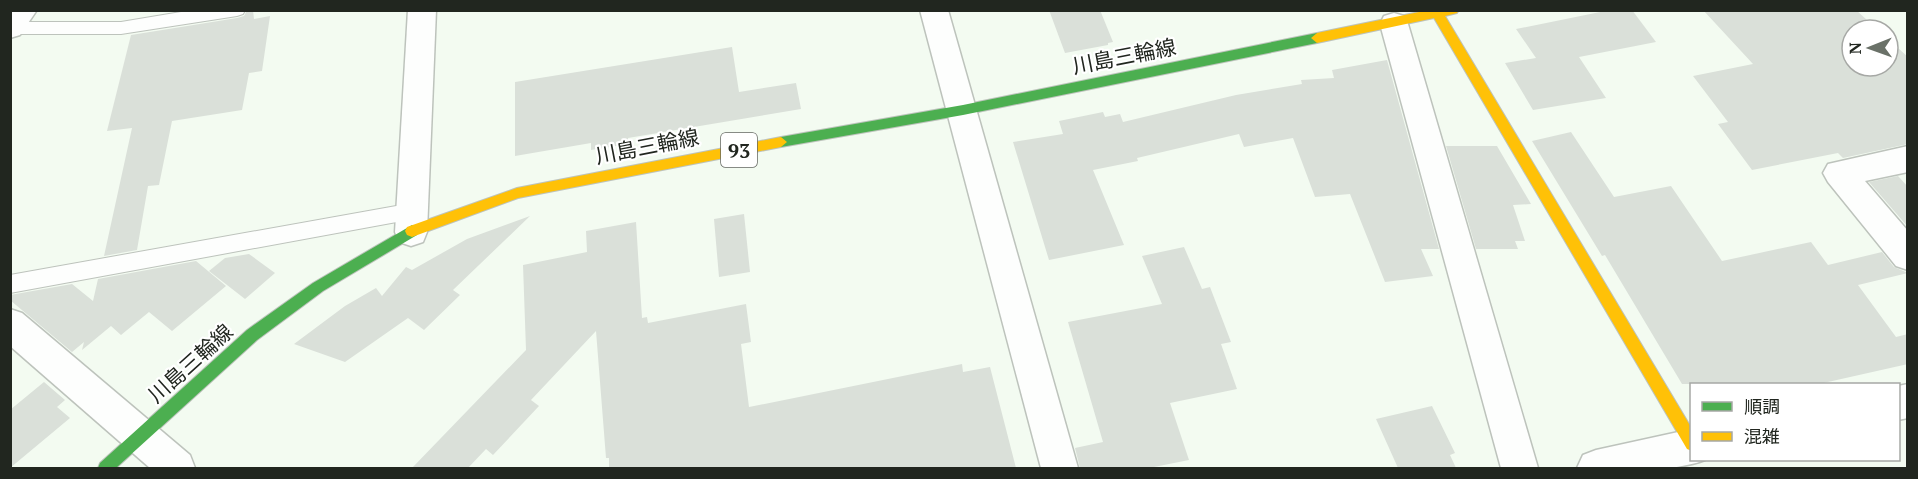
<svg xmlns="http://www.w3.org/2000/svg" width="1918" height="479" font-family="'PT Serif','Noto Sans JP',serif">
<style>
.building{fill:#dae0d9}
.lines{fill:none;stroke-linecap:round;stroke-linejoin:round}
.lane-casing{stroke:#bdc3bc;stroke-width:2}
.street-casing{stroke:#bdc3bc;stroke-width:3}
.fast-casing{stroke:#bdc3bc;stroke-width:2}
.slow-casing{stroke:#bdc3bc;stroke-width:2}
.lane{fill:#fdfefd;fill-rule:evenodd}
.street{fill:#fdfefd;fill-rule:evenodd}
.fast{fill:#4caf50;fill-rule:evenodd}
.slow{fill:#ffc107;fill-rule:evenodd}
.labels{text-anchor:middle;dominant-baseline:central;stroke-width:4.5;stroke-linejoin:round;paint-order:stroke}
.shield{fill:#fff;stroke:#646762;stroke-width:1.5}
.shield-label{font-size:20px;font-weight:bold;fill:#21261f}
.street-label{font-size:21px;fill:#21261f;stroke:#fff}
</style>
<rect width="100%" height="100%" fill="#f3fbf1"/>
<g class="building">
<path d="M 247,10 L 253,10 L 254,19 L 270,16 L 262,71 L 249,73 L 242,110 L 172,121 L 159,185 L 148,186 L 137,250 L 104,256 L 132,128 L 107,131 L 131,35 L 237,18 L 244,16 Z"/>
<path d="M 1049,10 L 1100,10 L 1113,42 L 1108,43 L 1108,45 L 1065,53 Z"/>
<path d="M 1610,10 L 1632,10 L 1656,42 L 1579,57 L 1606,98 L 1533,110 L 1505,63 L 1536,58 L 1516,29 Z"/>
<path d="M 1703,10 L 1856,10 L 1878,30 L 1852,30 L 1852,66 L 1888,66 L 1888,39 L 1908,57 L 1908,144 L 1843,158 L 1838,153 L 1752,170 L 1718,124 L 1728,122 L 1693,76 L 1753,64 Z"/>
<path d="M 732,47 L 739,92 L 796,83 L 801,109 L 628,138 L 628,144 L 591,150 L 591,143 L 515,156 L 515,82 Z"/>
<path d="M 1387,60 L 1439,249 L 1421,249 L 1433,276 L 1385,282 L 1350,194 L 1315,197 L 1293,138 L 1244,147 L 1239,134 L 1137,158 L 1138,161 L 1093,170 L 1124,245 L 1049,260 L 1013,142 L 1063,134 L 1059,121 L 1103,112 L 1105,117 L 1120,114 L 1123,122 L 1236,95 L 1302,84 L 1301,80 L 1334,78 L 1332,70 Z"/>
<path d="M 1571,132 L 1614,197 L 1671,186 L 1722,261 L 1811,242 L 1828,265 L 1882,252 L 1894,267 L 1908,273 L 1858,285 L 1896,337 L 1908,334 L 1908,364 L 1819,384 L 1682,384 L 1605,255 L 1602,256 L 1532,141 Z"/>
<path d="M 1446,146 L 1497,146 L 1531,204 L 1513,205 L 1525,241 L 1515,241 L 1518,249 L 1476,249 Z"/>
<path d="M 1898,176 L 1908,187 L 1908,227 L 1869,182 Z"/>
<path d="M 744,214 L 750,272 L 719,277 L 714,219 Z"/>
<path d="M 530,216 L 453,290 L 460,295 L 424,330 L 408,318 L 345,362 L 294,344 L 345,306 L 376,288 L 382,296 L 406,267 L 412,270 L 467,239 Z"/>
<path d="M 636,222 L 642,318 L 647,317 L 648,323 L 746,304 L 751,342 L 741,344 L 749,407 L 962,364 L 963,372 L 990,367 L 1016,468 L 609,468 L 609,458 L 606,458 L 596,331 L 531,400 L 539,406 L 493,455 L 486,449 L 468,468 L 412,468 L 526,350 L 523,265 L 587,252 L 586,231 Z"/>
<path d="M 1184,247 L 1202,289 L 1210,287 L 1231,342 L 1221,344 L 1237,389 L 1170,403 L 1189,460 L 1149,468 L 1080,468 L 1075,448 L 1103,442 L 1068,322 L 1162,304 L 1142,256 Z"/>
<path d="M 249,254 L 275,273 L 245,299 L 209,271 L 225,258 Z"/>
<path d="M 196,261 L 226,286 L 172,331 L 149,312 L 121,335 L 111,326 L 82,350 L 84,342 L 72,352 L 10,300 L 10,295 L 72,284 L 93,301 L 98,279 Z"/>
<path d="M 44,382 L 65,400 L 57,407 L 70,418 L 10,468 L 10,410 Z"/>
<path d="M 1432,406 L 1455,453 L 1450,455 L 1456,468 L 1398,468 L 1376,419 Z"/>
</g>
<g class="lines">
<defs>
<g id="lane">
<path d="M 193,10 L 245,10 L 243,14 L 237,16 L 121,34 L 10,34 L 10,22 L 121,22 Z"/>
<path d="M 413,203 L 420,205 L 423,211 L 420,217 L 413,219 L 10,293 L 10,275 Z"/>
</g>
<g id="street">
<path d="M 10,10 L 37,10 L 20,35 L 10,38 Z"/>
<path d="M 408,10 L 436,10 L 427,232 L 423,242 L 411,246 L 399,242 L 395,232 Z"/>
<path d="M 920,10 L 948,10 L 1078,468 L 1041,468 Z"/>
<path d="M 1394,13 L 1404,16 L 1408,24 L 1538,468 L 1501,468 L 1380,24 L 1384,16 Z"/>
<path d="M 1908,146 L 1908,172 L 1865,181 L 1908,231 L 1908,270 L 1896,266 L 1828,182 L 1823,173 L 1828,164 Z"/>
<path d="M 10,309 L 22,313 L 190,455 L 195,468 L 150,468 L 10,346 Z"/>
<path d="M 1908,384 L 1908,418 L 1898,420 L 1898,386 Z"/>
<path d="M 1692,429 L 1692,460 L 1705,460 C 1674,472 1611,472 1577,468 L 1583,455 L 1596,450 Z"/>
</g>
<g id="fast">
<path d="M 1317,33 L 1323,38 L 1317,43 L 963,115 L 781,147 L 775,142 L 781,137 L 963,105 Z"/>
<path d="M 412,225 L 417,227 L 419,231 L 417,235 L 323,291 L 257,340 L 116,468 L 98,468 L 100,463 L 247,330 L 313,283 Z"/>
</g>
<g id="slow">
<path d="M 1429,10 L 1459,10 L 1457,13 L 1445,16 L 1692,429 L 1692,451 L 1687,449 L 1434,18 L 1317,43 L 1311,38 L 1317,33 Z"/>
<path d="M 781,137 L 787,142 L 781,147 L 518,198 L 412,237 L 407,235 L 405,231 L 407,227 L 517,188 Z"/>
</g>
</defs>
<use href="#lane" class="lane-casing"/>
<use href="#street" class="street-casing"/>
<use href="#fast" class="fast-casing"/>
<use href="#slow" class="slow-casing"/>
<use href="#lane" class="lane"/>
<use href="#street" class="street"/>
<use href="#fast" class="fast"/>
<use href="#slow" class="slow"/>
</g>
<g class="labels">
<rect class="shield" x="721" y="133" width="36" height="34" rx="4.5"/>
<g class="shield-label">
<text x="739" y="150">93</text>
</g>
<g class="street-label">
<text transform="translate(1124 56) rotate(-11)">川島三輪線</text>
<text transform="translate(647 146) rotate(-11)">川島三輪線</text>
<text transform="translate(190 363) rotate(-42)">川島三輪線</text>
</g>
</g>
<rect width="1918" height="479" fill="none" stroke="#21261f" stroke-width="24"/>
<rect x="1690" y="383" width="210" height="78" fill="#ffffff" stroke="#a6a8a5" stroke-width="1.5"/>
<rect x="1702" y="402" width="30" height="9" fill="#4caf50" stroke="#a6a8a5" stroke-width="1.5"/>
<text x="1744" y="413" font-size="18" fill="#21261f">順調</text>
<rect x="1702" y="432" width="30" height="9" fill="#ffc107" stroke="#a6a8a5" stroke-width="1.5"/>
<text x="1744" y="443" font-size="18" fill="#21261f">混雑</text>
<g transform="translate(1870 48) rotate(269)"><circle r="28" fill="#ffffff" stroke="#a6a8a5" stroke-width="1.5"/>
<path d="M0-4.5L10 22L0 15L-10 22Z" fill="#6a7168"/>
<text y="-9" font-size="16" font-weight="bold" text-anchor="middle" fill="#21261f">N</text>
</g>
</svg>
